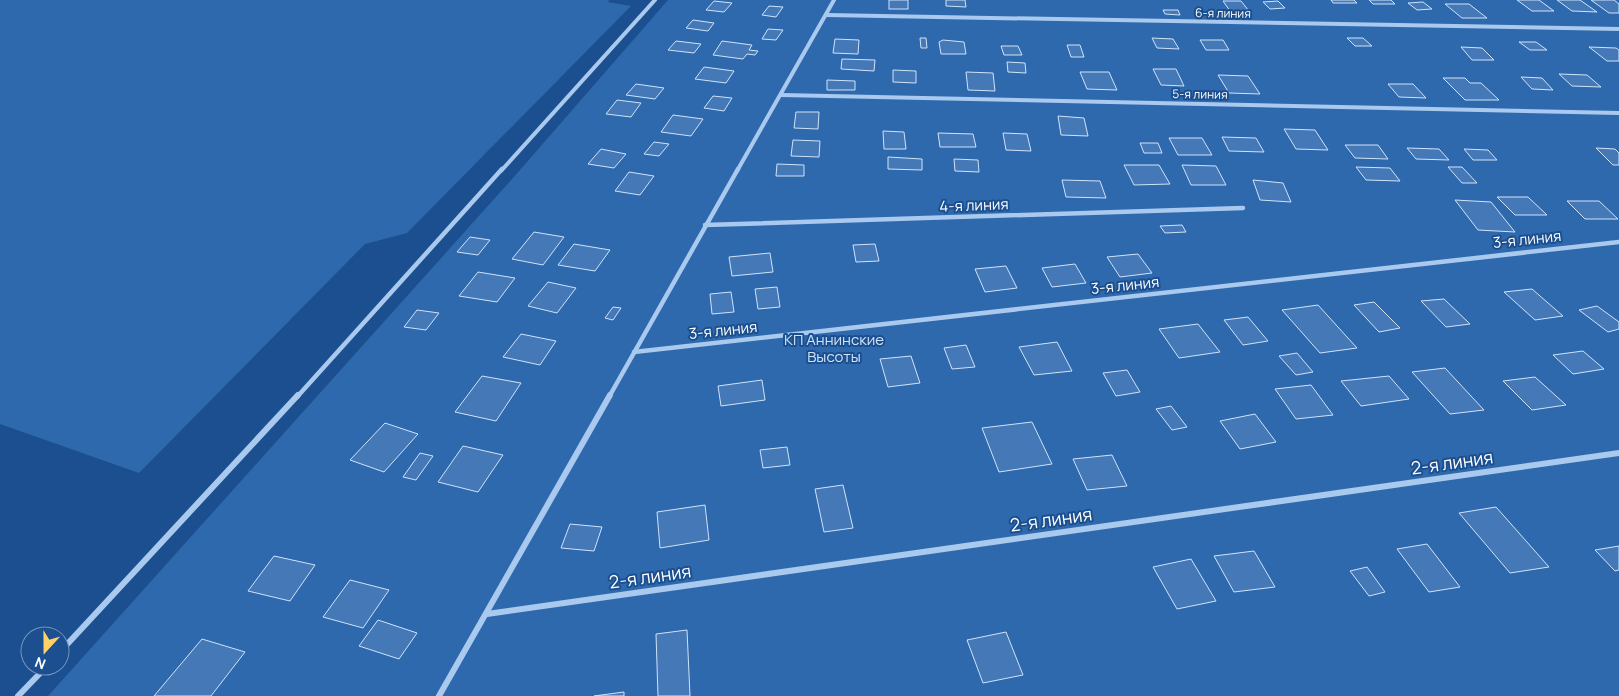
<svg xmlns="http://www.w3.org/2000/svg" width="1619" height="696" font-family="Manrope,sans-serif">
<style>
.green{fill:#2e69ad}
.building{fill:#4478b7;stroke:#cfe3fa}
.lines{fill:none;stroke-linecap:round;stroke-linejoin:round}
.street-far2{stroke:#a9c9ee;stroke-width:4}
.street-far1{stroke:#a9c9ee;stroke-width:4.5}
.street{stroke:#a9c9ee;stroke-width:6}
.labels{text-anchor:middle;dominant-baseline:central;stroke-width:4;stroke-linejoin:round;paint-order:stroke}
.far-street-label{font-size:12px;fill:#fff;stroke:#1b4f8f}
.street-label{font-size:15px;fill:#fff;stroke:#1b4f8f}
.park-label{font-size:15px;fill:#cfe3fa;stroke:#1b4f8f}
.near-street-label{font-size:18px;fill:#fff;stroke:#1b4f8f}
</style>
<rect width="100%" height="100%" fill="#1b4f8f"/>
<g class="green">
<path d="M 0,0 L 609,0 L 608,2 L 631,6 L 407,233 L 365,244 L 139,473 L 0,424 Z"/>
<path d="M 668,0 L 1619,0 L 1619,696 L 48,696 L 513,178 Z"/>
</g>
<g class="building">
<rect x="889" y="0" width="19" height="9"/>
<path d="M 946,0 L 965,0 L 966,7 L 946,6 Z"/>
<path d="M 1331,0 L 1354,0 L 1357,3 L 1333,3 Z"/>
<path d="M 1369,0 L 1391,0 L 1395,4 L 1373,4 Z"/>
<path d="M 1517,0 L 1539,0 L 1554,11 L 1532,11 Z"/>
<path d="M 1557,0 L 1580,0 L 1597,12 L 1572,11 Z"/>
<path d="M 1591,0 L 1614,0 L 1619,4 L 1619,13 L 1609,13 Z"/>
<path d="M 714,1 L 732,3 L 724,12 L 706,10 Z"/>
<path d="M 1223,1 L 1241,1 L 1249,11 L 1230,11 Z"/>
<path d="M 1278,1 L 1285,8 L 1270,9 L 1263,2 Z"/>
<path d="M 1423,2 L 1432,9 L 1417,10 L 1408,3 Z"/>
<path d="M 1445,4 L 1469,4 L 1487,18 L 1462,18 Z"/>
<path d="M 769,6 L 783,7 L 776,17 L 762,15 Z"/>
<path d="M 1163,10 L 1178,10 L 1180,15 L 1165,14 Z"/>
<path d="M 693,20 L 714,23 L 708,31 L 686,28 Z"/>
<path d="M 768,29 L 783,30 L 776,40 L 762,39 Z"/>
<path d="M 920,38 L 926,38 L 927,48 L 921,48 Z"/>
<path d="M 1152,38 L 1173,39 L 1179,49 L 1157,48 Z"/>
<path d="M 1347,38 L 1363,38 L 1372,46 L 1355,46 Z"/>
<path d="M 835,39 L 859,40 L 858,54 L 833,53 Z"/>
<path d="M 943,40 L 964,42 L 966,54 L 941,54 L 939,42 Z"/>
<path d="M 1200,40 L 1223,40 L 1229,50 L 1206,50 Z"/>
<path d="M 676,41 L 701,44 L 694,53 L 668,50 Z"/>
<path d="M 722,41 L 752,45 L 749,50 L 758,51 L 755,55 L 747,54 L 743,59 L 713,55 Z"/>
<path d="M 1519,42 L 1536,42 L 1547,50 L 1530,50 Z"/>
<path d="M 1067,45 L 1080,45 L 1084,57 L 1071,57 Z"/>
<path d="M 1001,46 L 1018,46 L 1022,55 L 1004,55 Z"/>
<path d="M 1461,47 L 1482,48 L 1494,60 L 1472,60 Z"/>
<path d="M 1589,47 L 1616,48 L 1619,50 L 1619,61 L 1607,61 Z"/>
<path d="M 842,59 L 875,60 L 874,71 L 841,69 Z"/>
<path d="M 1007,62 L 1025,63 L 1026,73 L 1008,72 Z"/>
<path d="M 704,67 L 734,71 L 726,83 L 695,79 Z"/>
<path d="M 1153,69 L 1176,69 L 1184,86 L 1161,85 Z"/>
<path d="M 893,70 L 916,71 L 916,83 L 893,82 Z"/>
<path d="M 966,72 L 993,73 L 995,91 L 968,90 Z"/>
<path d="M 1080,72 L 1109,72 L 1117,90 L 1087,89 Z"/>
<path d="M 1559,74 L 1587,75 L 1601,87 L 1572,86 Z"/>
<path d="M 1218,75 L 1248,76 L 1260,94 L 1229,93 Z"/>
<path d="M 1521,77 L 1542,78 L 1553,90 L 1532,89 Z"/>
<path d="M 1443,78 L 1465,78 L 1470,83 L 1481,83 L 1499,100 L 1465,100 Z"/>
<path d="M 827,80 L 855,81 L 855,90 L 827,90 Z"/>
<path d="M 636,84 L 664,88 L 655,99 L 626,95 Z"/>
<path d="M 1388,84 L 1413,84 L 1426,98 L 1399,97 Z"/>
<path d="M 713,96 L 732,98 L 724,111 L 704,108 Z"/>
<path d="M 617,100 L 641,103 L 631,117 L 606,114 Z"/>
<path d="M 796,112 L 819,112 L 818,129 L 794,128 Z"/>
<path d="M 673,115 L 703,119 L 691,136 L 661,132 Z"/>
<path d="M 1058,116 L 1084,118 L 1088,136 L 1061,135 Z"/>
<path d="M 1284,129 L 1315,130 L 1328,150 L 1296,149 Z"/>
<path d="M 883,131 L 904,132 L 906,149 L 884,149 Z"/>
<path d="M 938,133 L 973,134 L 976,147 L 940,147 Z"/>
<path d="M 1003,133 L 1027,134 L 1031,151 L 1006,150 Z"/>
<path d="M 1222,137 L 1256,138 L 1264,152 L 1229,151 Z"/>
<path d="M 1169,138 L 1202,138 L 1212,155 L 1178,155 Z"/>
<path d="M 793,140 L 820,141 L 819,157 L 791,156 Z"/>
<path d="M 654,142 L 669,144 L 659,156 L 644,154 Z"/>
<path d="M 1140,143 L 1158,143 L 1162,153 L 1144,153 Z"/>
<path d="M 1345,145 L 1378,145 L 1388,159 L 1355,158 Z"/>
<path d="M 1407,148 L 1439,149 L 1449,160 L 1416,159 Z"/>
<path d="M 1596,148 L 1615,149 L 1619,153 L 1619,165 L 1613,165 Z"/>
<path d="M 601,149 L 626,154 L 614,168 L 588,164 Z"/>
<path d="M 1464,149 L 1488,150 L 1497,160 L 1473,160 Z"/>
<path d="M 888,157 L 922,159 L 922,170 L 888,169 Z"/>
<path d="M 954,159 L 978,160 L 979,172 L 955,171 Z"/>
<path d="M 777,164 L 804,165 L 804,176 L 776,176 Z"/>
<path d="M 1124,165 L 1159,165 L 1170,184 L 1134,185 Z"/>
<path d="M 1182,165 L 1216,166 L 1226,185 L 1191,185 Z"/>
<path d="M 1356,167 L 1390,168 L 1400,181 L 1366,180 Z"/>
<path d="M 1448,167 L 1462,167 L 1477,183 L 1462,183 Z"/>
<path d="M 629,172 L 654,176 L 640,195 L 615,191 Z"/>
<path d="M 1062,180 L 1100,181 L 1106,198 L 1066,197 Z"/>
<path d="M 1253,180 L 1283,183 L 1291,202 L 1260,200 Z"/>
<path d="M 1497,197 L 1528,197 L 1547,215 L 1515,215 Z"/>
<path d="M 1455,200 L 1491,202 L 1515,232 L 1478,230 Z"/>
<path d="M 1567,201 L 1599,201 L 1618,219 L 1585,219 Z"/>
<path d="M 1182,225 L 1186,232 L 1165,233 L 1160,226 Z"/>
<path d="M 534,232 L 564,237 L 543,265 L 512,259 Z"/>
<path d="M 470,237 L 490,240 L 478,255 L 457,252 Z"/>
<path d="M 574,244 L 610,250 L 595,271 L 558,265 Z"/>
<path d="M 875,244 L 879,261 L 856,262 L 853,245 Z"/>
<path d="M 770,253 L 773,272 L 732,276 L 729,257 Z"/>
<path d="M 1138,254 L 1152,273 L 1120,277 L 1107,257 Z"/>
<path d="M 1075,264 L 1086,283 L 1052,287 L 1042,268 Z"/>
<path d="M 1006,266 L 1017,288 L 985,292 L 975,269 Z"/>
<path d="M 478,272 L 515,278 L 497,302 L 459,296 Z"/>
<path d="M 548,282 L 576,288 L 557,313 L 528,306 Z"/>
<path d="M 777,287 L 780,307 L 758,309 L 755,289 Z"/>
<path d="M 1532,289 L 1563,316 L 1535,320 L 1504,292 Z"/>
<path d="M 731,292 L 734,312 L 712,314 L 710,294 Z"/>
<path d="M 1444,299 L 1470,324 L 1446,327 L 1421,301 Z"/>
<path d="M 1374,302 L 1400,328 L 1379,332 L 1354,305 Z"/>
<path d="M 1318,305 L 1357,348 L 1320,353 L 1282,310 Z"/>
<path d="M 1597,306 L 1619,322 L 1619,329 L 1608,332 L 1579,310 Z"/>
<path d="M 613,307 L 621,308 L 613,320 L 605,318 Z"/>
<path d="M 417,310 L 439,313 L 426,330 L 404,327 Z"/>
<path d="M 1248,317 L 1268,341 L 1243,345 L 1224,320 Z"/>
<path d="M 1198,324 L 1220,352 L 1179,358 L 1159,329 Z"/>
<path d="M 521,334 L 556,341 L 540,365 L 503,357 Z"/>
<path d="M 1057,342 L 1072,371 L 1034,375 L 1019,347 Z"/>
<path d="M 966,345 L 975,367 L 952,369 L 944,348 Z"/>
<path d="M 1583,351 L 1604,369 L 1573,374 L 1553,355 Z"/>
<path d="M 1297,353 L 1313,372 L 1296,375 L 1279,356 Z"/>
<path d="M 911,356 L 920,383 L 888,387 L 880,359 Z"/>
<path d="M 1445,368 L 1484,410 L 1450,414 L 1412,372 Z"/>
<path d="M 1127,370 L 1140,392 L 1116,396 L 1103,373 Z"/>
<path d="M 482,376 L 521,383 L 496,421 L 455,412 Z"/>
<path d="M 1389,376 L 1409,399 L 1361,406 L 1341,381 Z"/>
<path d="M 1535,377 L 1566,405 L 1532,410 L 1503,381 Z"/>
<path d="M 762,380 L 765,400 L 721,406 L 718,386 Z"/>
<path d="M 1311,385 L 1333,415 L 1296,419 L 1275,389 Z"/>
<path d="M 1171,406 L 1187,427 L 1172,430 L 1156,409 Z"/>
<path d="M 1255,414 L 1276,442 L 1240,449 L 1220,421 Z"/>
<path d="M 1032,422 L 1052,464 L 999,472 L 982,428 Z"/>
<path d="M 385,423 L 418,434 L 384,472 L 350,460 Z"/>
<path d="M 463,446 L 503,455 L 478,492 L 438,482 Z"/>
<path d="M 787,447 L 790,465 L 763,468 L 760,450 Z"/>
<path d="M 420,453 L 433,456 L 416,480 L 403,477 Z"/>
<path d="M 1112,455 L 1127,486 L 1087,490 L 1073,459 Z"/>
<path d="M 843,485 L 853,528 L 824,532 L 815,489 Z"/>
<path d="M 705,505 L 709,540 L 660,548 L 657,512 Z"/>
<path d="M 1496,507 L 1549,567 L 1510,573 L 1459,513 Z"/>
<path d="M 570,524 L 602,527 L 594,551 L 561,548 Z"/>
<path d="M 1427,544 L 1460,587 L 1429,592 L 1397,549 Z"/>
<path d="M 1619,546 L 1619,570 L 1615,571 L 1595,550 Z"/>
<path d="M 1254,551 L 1275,587 L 1234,592 L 1214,556 Z"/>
<path d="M 274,556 L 315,565 L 290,601 L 248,591 Z"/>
<path d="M 1191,559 L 1216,601 L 1177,609 L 1153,567 Z"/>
<path d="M 1367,567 L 1385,592 L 1369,596 L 1350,571 Z"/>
<path d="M 350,580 L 389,590 L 363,628 L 323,617 Z"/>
<path d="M 378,620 L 417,633 L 399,659 L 359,646 Z"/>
<path d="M 687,630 L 690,696 L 658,696 L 656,634 Z"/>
<path d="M 1006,632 L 1023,675 L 983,683 L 967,640 Z"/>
<path d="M 202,639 L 245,652 L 211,696 L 154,696 Z"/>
<path d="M 624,692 L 624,696 L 594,696 Z"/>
</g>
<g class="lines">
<g class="street-far2">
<path d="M 827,15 L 1619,29"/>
<path d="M 781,95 L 1619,113"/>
<path d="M 501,171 L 655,0"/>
<path d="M 737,171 L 834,0"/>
</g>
<g class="street-far1">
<path d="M 705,225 L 1243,208"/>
<path d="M 634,352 L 1619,242"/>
<path d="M 297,397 L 502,169"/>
<path d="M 609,397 L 738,169"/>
</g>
<g class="street">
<path d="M 487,614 L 1619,453"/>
<path d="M 60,652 L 298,395"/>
<path d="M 18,696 L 47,666"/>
<path d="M 439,696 L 610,395"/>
</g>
</g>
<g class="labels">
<g class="far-street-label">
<text transform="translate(1223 13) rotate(1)">6-я линия</text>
<text transform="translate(1200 94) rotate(1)">5-я линия</text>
</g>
<g class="street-label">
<text transform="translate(974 205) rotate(-2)">4-я линия</text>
<text transform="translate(1527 239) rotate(-6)">3-я линия</text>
<text transform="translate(1125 285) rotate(-6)">3-я линия</text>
<text transform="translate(723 330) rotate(-6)">3-я линия</text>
</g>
<g class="park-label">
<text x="834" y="339">КП Аннинские<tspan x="834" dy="17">Высоты</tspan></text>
</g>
<g class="near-street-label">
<text transform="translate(1452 462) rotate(-8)">2-я линия</text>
<text transform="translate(1051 519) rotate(-8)">2-я линия</text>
<text transform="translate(650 576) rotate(-8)">2-я линия</text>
</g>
</g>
<g transform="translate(45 651) rotate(201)"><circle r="24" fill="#1b4f8f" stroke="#7695bc"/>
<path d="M0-4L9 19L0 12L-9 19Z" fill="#ffd166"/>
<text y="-8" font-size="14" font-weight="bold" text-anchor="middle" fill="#ffffff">N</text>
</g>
</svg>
